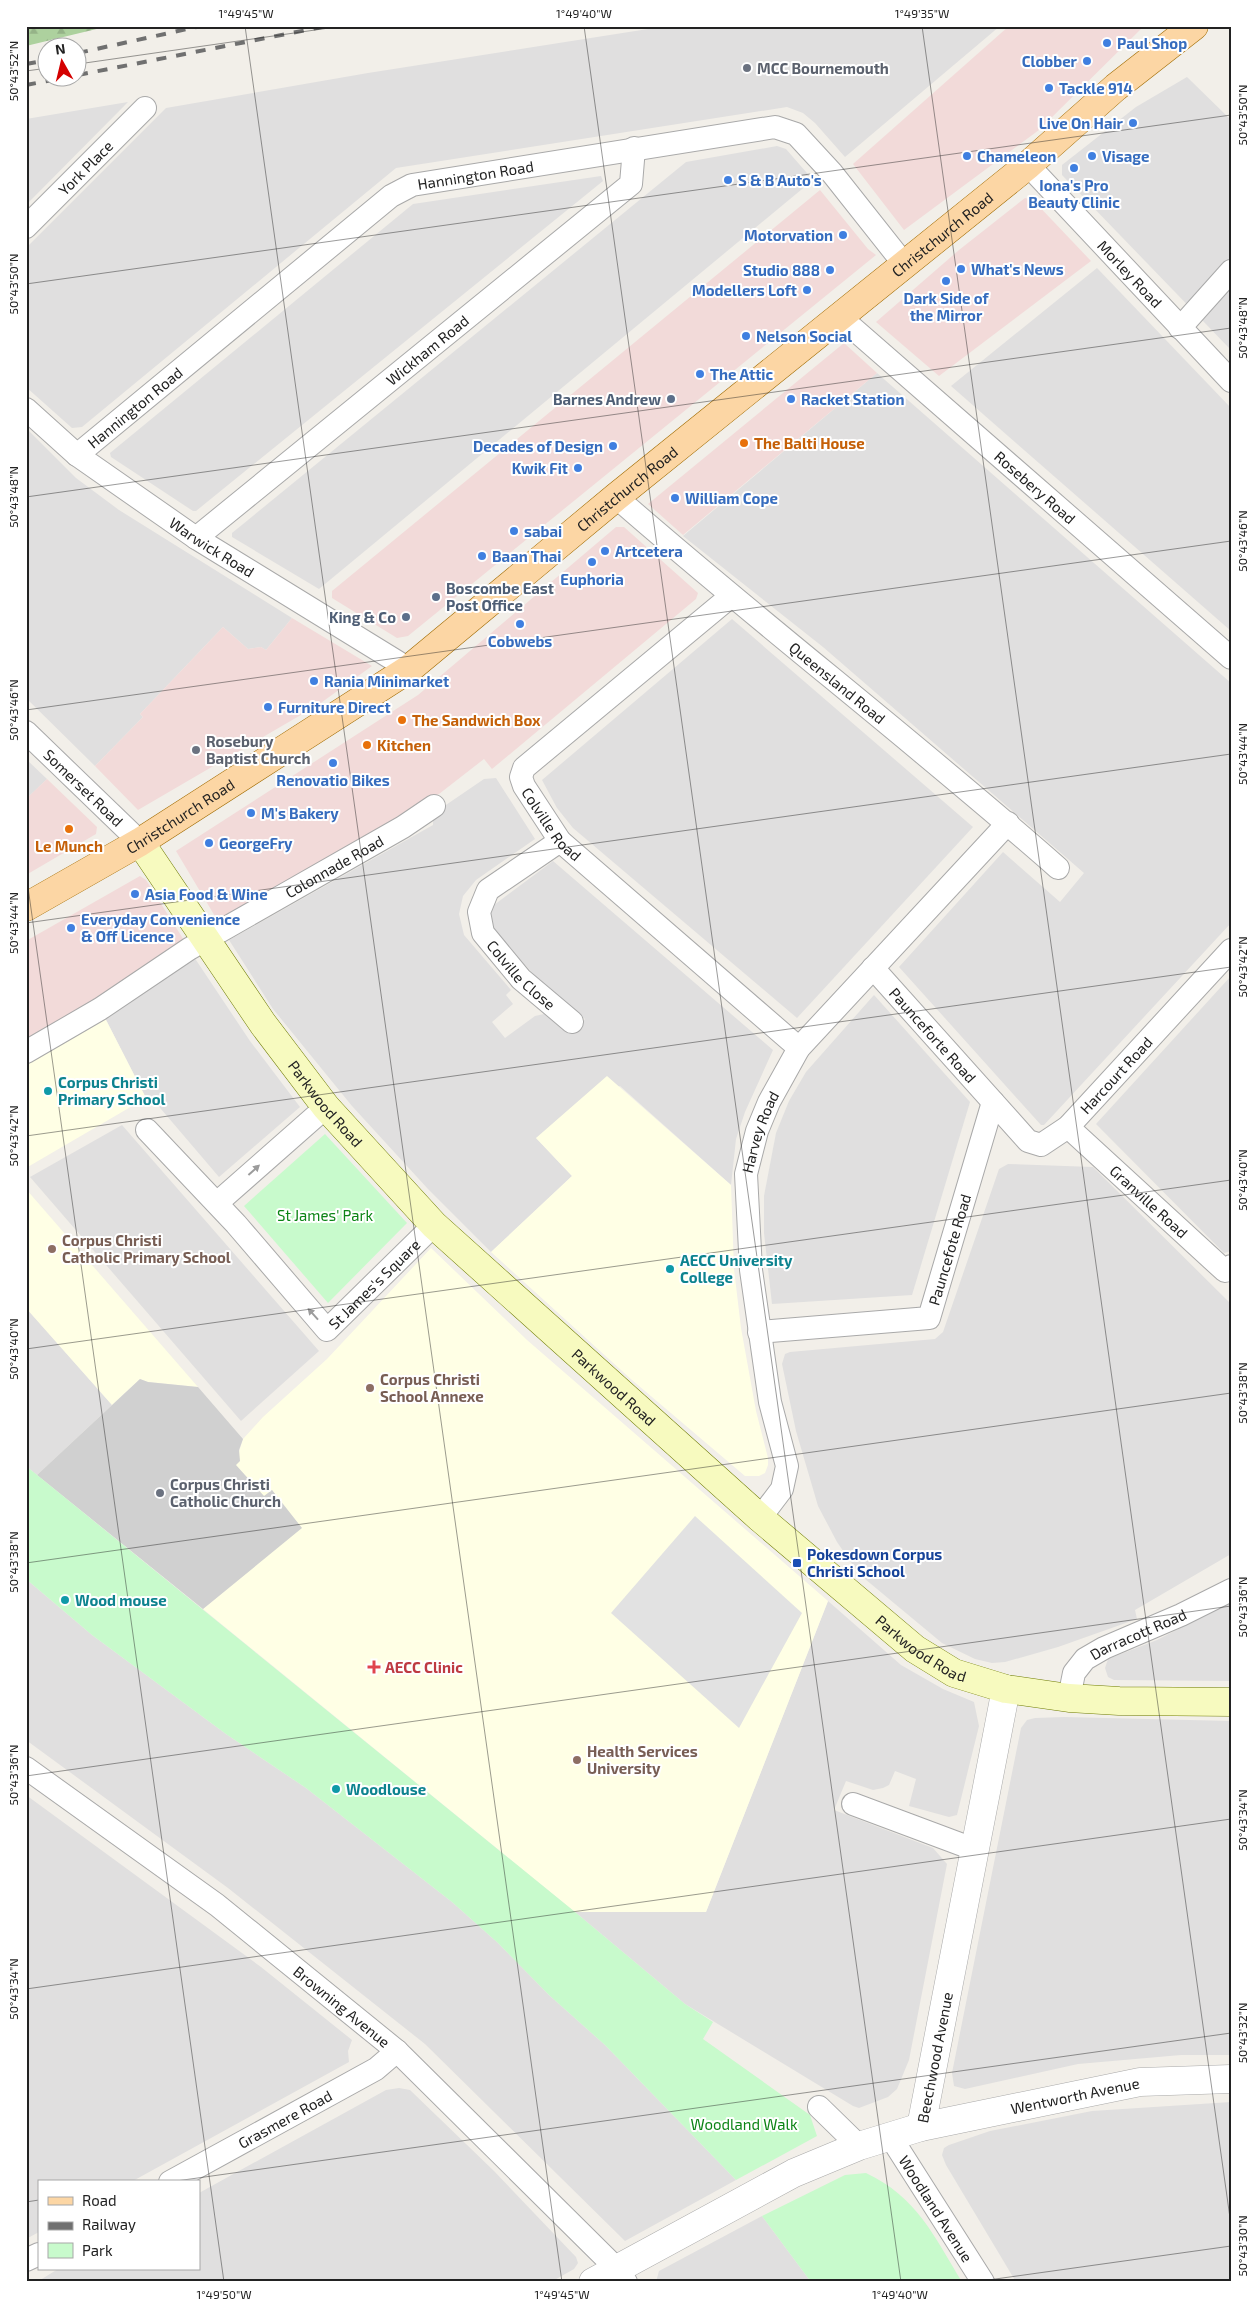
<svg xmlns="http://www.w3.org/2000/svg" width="1257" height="2308" font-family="'Exo 2',sans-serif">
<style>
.residential{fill:#e0dfdf}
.commercial{fill:#f2dad9}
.education{fill:#ffffe5}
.religious{fill:#d0d0d0}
.forest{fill:url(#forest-firs)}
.park{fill:#c8facc}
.parking{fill:#e2e2e2}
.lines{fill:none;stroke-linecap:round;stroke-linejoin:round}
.minor-casing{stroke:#a9a9a9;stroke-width:24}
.tertiary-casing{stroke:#a9a9a9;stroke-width:29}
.secondary-casing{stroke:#707d05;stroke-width:29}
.primary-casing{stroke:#a06b00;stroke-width:29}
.minor{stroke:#fff;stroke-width:22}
.tertiary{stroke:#fff;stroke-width:28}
.secondary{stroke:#f7fabf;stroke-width:28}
.primary{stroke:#fcd6a4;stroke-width:28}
.rail{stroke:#707070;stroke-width:4;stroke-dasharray:10 10;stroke-linecap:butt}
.oneway{fill:#9c9c9c}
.ticks{fill:none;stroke:#222;stroke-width:1;stroke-opacity:0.45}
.shop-dot{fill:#3f7fe0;stroke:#fff;stroke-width:2}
.worship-dot{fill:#6b7280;stroke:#fff;stroke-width:2}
.service-dot{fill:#5c6f8a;stroke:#fff;stroke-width:2}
.food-dot{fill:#e8710a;stroke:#fff;stroke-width:2}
.culture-dot{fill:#0f9aa8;stroke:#fff;stroke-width:2}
.education-dot{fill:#8d6e63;stroke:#fff;stroke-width:2}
.transit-dot{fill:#1a4fb4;stroke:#fff;stroke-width:2}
.health-dot{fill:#e0444e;stroke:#fff;stroke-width:2}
.labels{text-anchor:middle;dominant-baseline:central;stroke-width:4;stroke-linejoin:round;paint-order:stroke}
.shop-label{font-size:15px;font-weight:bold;fill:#366cbe;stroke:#fff;text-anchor:start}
.worship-label{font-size:15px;font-weight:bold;fill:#5b616d;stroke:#fff;text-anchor:start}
.street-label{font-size:15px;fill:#222;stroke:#fff}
.service-label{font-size:15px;font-weight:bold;fill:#4e5e75;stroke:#fff;text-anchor:end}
.food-label{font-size:15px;font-weight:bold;fill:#c56008;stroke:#fff;text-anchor:start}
.culture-label{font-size:15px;font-weight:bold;fill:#0d838f;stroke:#fff;text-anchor:start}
.park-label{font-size:15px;fill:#0c8416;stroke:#fff}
.education-label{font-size:15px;font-weight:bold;fill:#785e54;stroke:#fff;text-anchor:start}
.transit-label{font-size:15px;font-weight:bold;fill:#164399;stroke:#fff;text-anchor:start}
.health-label{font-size:15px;font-weight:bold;fill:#be3a42;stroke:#fff;text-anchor:start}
.neatline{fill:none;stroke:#222;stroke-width:2}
.ticks-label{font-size:12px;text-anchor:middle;fill:#222}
</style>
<defs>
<pattern id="forest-firs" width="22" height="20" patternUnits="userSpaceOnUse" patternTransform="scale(1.25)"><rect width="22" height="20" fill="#add19e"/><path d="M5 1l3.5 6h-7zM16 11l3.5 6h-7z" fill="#95b388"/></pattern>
</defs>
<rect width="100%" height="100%" fill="#f2efe9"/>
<g class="residential">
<path d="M 667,26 L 1000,26 L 845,157 L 815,123 L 803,113 L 787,107 L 396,168 L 82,427 L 72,428 L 26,387 L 26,248 L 166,108 L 368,73 Z"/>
<path d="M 1187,77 L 1231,120 L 1231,350 L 1062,175 L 1062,165 L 1136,107 Z"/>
<path d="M 128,102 L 26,205 L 26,119 Z"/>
<path d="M 777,146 L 786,149 L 813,180 L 319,589 L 232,537 L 232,533 L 686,162 Z"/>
<path d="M 601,176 L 603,181 L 196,511 L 193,511 L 111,457 L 110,453 L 413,204 Z"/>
<path d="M 1097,268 L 1231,408 L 1231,631 L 951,386 Z"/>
<path d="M 877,373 L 1231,683 L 1231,923 L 1044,1125 L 1041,1125 L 899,967 L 1003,852 L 1060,902 L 1084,873 L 823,647 L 683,536 Z"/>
<path d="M 26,428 L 76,478 L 119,510 L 292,618 L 266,650 L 261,647 L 248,649 L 223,627 L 140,714 L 143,717 L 95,766 L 26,698 Z"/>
<path d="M 732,619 L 973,827 L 797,1018 L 573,828 L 557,808 L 542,780 Z"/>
<path d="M 26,759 L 47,779 L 26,799 Z"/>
<path d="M 496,778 L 535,839 L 476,880 L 463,896 L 459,914 L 464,935 L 511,990 L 506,995 L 513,1004 L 492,1022 L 505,1038 L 535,1016 L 544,1014 L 553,1017 L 572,1034 L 585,1019 L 537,978 L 490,927 L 487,918 L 494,905 L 553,861 L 773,1050 L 745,1112 L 736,1139 L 731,1185 L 620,1086 L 536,1138 L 572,1176 L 491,1252 L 428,1189 L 352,1106 L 273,1009 L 229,940 L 433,825 L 433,818 L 440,809 L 484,779 Z"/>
<path d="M 192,954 L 250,1041 L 300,1107 L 219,1177 L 155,1102 L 146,1098 L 103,1014 Z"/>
<path d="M 1231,976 L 1231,1251 L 1224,1253 L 1096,1124 Z"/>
<path d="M 874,995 L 970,1102 L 912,1295 L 772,1304 L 764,1233 L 764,1196 L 776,1133 L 789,1101 L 806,1072 Z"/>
<path d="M 122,1125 L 319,1351 L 241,1421 L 30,1177 Z"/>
<path d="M 1008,1164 L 1093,1167 L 1231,1304 L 1231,1554 L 1135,1610 L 1137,1619 L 1058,1647 L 1005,1662 L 992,1663 L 975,1659 L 942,1643 L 859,1574 L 837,1542 L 818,1506 L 796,1431 L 782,1364 L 785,1354 L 790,1352 L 935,1339 L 943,1332 L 999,1169 Z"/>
<path d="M 26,1308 L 112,1405 L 37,1475 L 26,1466 Z"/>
<path d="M 26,1579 L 92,1635 L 226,1734 L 306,1788 L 452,1902 L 498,1943 L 549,1995 L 605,2045 L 736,2180 L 625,2241 L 425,2044 L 228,1888 L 26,1740 Z"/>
<path d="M 828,1601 L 901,1665 L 943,1689 L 974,1702 L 979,1726 L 957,1815 L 949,1817 L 909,1806 L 916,1779 L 895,1771 L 889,1785 L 883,1788 L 873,1790 L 846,1781 L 834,1810 L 933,1848 L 947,1864 L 909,2060 L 897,2089 L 888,2097 L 859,2108 L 853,2106 L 685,2004 L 575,1912 L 706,1912 Z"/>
<path d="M 1231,1602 L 1231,1681 L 1114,1680 L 1108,1677 L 1105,1668 L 1108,1659 L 1157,1640 Z"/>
<path d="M 1064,1717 L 1231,1721 L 1231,2055 L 1181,2055 L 1078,2064 L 965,2089 L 954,2086 L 952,2073 L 1021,1728 L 1027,1720 L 1035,1718 Z"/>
<path d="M 26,1795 L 261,1967 L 352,2040 L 348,2051 L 349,2062 L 131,2182 L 39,2182 L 39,2232 L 26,2239 Z"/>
<path d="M 399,2088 L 410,2090 L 494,2171 L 576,2257 L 578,2263 L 574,2269 L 551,2282 L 37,2282 L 58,2269 L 199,2269 L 199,2193 L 386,2090 Z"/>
<path d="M 1231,2102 L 1231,2282 L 1016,2282 L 946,2165 L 942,2155 L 944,2148 L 949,2145 L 990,2131 L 1092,2111 Z"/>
<path d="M 762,2216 L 811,2282 L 656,2282 L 659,2271 Z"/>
</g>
<g class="commercial">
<path d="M 1009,26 L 1144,26 L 1039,130 L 904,230 L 853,164 Z"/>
<path d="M 820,190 L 868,249 L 876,255 L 408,636 L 397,638 L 332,598 L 332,591 Z"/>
<path d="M 1025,198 L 1033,200 L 1091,261 L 939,376 L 876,322 L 959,250 Z"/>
<path d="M 844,343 L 877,373 L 683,535 L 648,504 Z"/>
<path d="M 616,527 L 624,527 L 698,593 L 696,599 L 492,769 L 484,759 L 439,794 L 219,923 L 176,851 L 418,695 Z"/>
<path d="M 292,618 L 372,666 L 318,705 L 138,810 L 95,766 L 143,717 L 140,714 L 223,627 L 248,649 L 261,647 L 266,650 Z"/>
<path d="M 47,779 L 97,827 L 96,834 L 26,875 L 26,799 Z"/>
<path d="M 140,876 L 146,880 L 187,945 L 26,1047 L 26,941 Z"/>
</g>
<g class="education">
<path d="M 103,1014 L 146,1098 L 26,1168 L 26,1058 Z"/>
<path d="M 607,1076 L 731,1185 L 734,1269 L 741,1328 L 756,1411 L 768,1458 L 768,1465 L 765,1473 L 759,1476 L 745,1476 L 632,1380 L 491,1252 L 572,1176 L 536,1138 Z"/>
<path d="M 26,1189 L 198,1387 L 148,1382 L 140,1379 L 112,1405 L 26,1308 Z"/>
<path d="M 431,1248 L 527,1340 L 828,1601 L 706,1912 L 575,1912 L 203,1609 L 301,1528 L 272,1490 L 264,1497 L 235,1465 L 243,1439 L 263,1417 L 327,1359 Z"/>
</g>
<path class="religious" d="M 140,1379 L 148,1382 L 198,1387 L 243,1439 L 239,1450 L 240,1461 L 236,1465 L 264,1496 L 272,1490 L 302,1528 L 203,1609 L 37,1475 Z"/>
<path class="forest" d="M 26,26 L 109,26 L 26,46 Z"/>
<g class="park">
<path d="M 325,1134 L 407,1223 L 328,1303 L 244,1206 Z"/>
<path d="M 26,1466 L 575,1912 L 685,2004 L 713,2022 L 703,2039 L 810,2115 L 817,2136 L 736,2180 L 605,2045 L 549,1995 L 498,1943 L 452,1902 L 306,1788 L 226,1734 L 92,1635 L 26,1579 Z"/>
<path d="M 866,2173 C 917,2197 934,2236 962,2282 L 811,2282 L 762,2216 L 845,2175 Z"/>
</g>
<path class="parking" d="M 695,1516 L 802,1613 L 739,1728 L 611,1613 Z"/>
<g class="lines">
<defs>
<g id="minor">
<path id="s1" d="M 1028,165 L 1231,381"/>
<path id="s2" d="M 26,227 L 145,108"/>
<path id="s3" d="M 840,317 L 1231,658"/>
<path d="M 1180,328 L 1231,271"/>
<path id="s4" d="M 26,409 L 77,455 L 196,538 L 409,669"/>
<path id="s5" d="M 77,455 L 391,196 L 412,185 L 775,127 L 796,134 L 832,173 L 904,264"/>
<path id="s6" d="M 616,497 C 761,624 914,741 1058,868"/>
<path id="s7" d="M 196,538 L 631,184 L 634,148"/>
<path id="s8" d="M 730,597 L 524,768 L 521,777 L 524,786 L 560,841 L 799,1048"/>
<path id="s9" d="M 26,732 L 140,842"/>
<path id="s10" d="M 560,841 L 488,890 L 479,912 L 483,933 L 521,979 L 572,1022"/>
<path id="s11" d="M 873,968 L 1028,1141 L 1041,1145 L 1068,1127 L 1231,950"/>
<path id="s12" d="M 26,1052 L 100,1009 L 189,949 L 403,827 L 434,806"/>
<path id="s13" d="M 1068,1127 L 1225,1271 L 1231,1266"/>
<path id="s14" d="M 147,1130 L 236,1224 L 327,1330 L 434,1225"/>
<path d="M 217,1203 L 326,1107"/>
<path id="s15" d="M 759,1332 L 929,1318 L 993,1102"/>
<path id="s16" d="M 760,1518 L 782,1489 L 787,1466 L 770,1402 L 751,1270 L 746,1174 L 757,1131 L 769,1102 L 799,1048 L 1008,823"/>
<path id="s17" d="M 1069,1698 L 1074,1673 L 1085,1659 L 1104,1648 L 1181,1615 L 1231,1590"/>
<path id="s18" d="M 26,1768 L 217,1905 L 397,2051 L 617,2269 L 626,2282"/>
<path d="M 853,1804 L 976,1850"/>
<path d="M 819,2107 L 859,2146"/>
<path id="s19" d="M 890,2136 L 983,2282"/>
<path id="s20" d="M 170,2182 L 376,2069 L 397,2051"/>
<path d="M 26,2260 L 39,2254"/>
</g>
<g id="tertiary">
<path id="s21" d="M 921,2127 L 1006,1689"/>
<path id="s22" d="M 593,2282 L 794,2173 L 859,2146 L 921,2127 L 1140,2082 L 1231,2079"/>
</g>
<g id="secondary">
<path id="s23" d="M 140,842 L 263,1024 L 326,1107 L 434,1225 L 760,1518 L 915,1649 L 954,1673 L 1006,1689 L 1069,1698 L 1119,1701 L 1231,1702"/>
</g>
<g id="primary">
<path id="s24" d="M 26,907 L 140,842 L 409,669 L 616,497 L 1028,165 L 1116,87 L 1194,26"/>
</g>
</defs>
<use href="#minor" class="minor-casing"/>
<use href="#tertiary" class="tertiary-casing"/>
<use href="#secondary" class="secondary-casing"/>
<use href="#primary" class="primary-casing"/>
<use href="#minor" class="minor"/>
<use href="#tertiary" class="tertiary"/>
<use href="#secondary" class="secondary"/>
<use href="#primary" class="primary"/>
<g class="rail">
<path d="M 78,53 L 201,26"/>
<path d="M 26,64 L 48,60"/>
<path d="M 78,75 L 327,26"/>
<path d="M 26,85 L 63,78"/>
</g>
</g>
<defs><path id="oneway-solid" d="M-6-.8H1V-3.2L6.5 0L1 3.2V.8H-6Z" transform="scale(1.25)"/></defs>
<g class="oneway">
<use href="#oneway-solid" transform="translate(254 1170) rotate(-42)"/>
<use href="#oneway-solid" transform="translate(313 1314) rotate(-132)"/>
</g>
<path class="ticks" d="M 245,26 L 562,2282M 584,26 L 901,2282M 922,26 L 1231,2225M 78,64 L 343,26M 26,71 L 48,68M 26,284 L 1231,115M 26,497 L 1231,328M 26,710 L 1231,541M 26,873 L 224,2282M 26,923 L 1231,754M 26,1136 L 1231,967M 26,1349 L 1231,1180M 26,1563 L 1231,1393M 26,1776 L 1231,1606M 26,1989 L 1231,1819M 169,2182 L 1231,2033M 26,2202 L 39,2200M 974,2282 L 1231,2246"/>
<g class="shop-dot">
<circle cx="1107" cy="43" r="5"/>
<circle cx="1087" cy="61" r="5"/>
<circle cx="1049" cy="88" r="5"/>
<circle cx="1133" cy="123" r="5"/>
<circle cx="967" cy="156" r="5"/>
<circle cx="1092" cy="156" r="5"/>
<circle cx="1074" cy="168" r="5"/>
<circle cx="728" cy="180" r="5"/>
<circle cx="843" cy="235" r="5"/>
<circle cx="961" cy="269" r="5"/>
<circle cx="830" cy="270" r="5"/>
<circle cx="946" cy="281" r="5"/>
<circle cx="807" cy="290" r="5"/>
<circle cx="746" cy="336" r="5"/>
<circle cx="700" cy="374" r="5"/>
<circle cx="791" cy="399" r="5"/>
<circle cx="613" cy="446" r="5"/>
<circle cx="578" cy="468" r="5"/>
<circle cx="675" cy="498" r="5"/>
<circle cx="514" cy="531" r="5"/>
<circle cx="605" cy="551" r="5"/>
<circle cx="482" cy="556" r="5"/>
<circle cx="592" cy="562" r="5"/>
<circle cx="520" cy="624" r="5"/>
<circle cx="314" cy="681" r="5"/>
<circle cx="268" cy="707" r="5"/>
<circle cx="333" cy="763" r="5"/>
<circle cx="251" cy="813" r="5"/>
<circle cx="209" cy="843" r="5"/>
<circle cx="135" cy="894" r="5"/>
<circle cx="71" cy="928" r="5"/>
</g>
<g class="worship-dot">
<circle cx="747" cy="68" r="5"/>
<circle cx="196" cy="750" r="5"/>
<circle cx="160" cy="1493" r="5"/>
</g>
<g class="service-dot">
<circle cx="671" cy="399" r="5"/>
<circle cx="436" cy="597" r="5"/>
<circle cx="406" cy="617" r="5"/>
</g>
<g class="food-dot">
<circle cx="744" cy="443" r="5"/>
<circle cx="402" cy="720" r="5"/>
<circle cx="367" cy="745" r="5"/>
<circle cx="69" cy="829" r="5"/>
</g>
<g class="culture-dot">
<circle cx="48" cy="1091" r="5"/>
<circle cx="670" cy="1269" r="5"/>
<circle cx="65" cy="1600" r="5"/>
<circle cx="336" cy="1789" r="5"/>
</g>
<g class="education-dot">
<circle cx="52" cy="1249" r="5"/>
<circle cx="370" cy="1388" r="5"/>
<circle cx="577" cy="1760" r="5"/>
</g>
<rect class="transit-dot" x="792" y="1558" width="10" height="10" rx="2.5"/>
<path class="health-dot" d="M371.5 1659.5h5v5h5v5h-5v5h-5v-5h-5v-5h5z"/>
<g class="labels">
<g class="shop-label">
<text x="1117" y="43">Paul Shop</text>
<text x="1077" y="61" text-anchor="end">Clobber</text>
<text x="1059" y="88">Tackle 914</text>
<text x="1123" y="123" text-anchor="end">Live On Hair</text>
<text x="977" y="156">Chameleon</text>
<text x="1102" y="156">Visage</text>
<text x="738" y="180">S &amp; B Auto's</text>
<text x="1074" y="185" text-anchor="middle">Iona's Pro<tspan x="1074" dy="17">Beauty Clinic</tspan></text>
<text x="833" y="235" text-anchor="end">Motorvation</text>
<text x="971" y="269">What's News</text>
<text x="820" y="270" text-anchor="end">Studio 888</text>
<text x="797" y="290" text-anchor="end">Modellers Loft</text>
<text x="946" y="298" text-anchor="middle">Dark Side of<tspan x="946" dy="17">the Mirror</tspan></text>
<text x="756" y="336">Nelson Social</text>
<text x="710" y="374">The Attic</text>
<text x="801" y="399">Racket Station</text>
<text x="603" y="446" text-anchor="end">Decades of Design</text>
<text x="568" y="468" text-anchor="end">Kwik Fit</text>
<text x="685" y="498">William Cope</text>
<text x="524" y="531">sabai</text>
<text x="615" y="551">Artcetera</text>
<text x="492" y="556">Baan Thai</text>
<text x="592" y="579" text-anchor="middle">Euphoria</text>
<text x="520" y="641" text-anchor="middle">Cobwebs</text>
<text x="324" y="681">Rania Minimarket</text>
<text x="278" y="707">Furniture Direct</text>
<text x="333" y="780" text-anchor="middle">Renovatio Bikes</text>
<text x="261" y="813">M's Bakery</text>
<text x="219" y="843">GeorgeFry</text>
<text x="145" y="894">Asia Food &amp; Wine</text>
<text x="81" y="919">Everyday Convenience<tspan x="81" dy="17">&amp; Off Licence</tspan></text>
</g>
<g class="worship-label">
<text x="757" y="68">MCC Bournemouth</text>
<text x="206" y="741">Rosebury<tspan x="206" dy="17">Baptist Church</tspan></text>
<text x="170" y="1484">Corpus Christi<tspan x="170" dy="17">Catholic Church</tspan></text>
</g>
<g class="street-label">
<text stroke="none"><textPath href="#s2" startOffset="84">York Place</textPath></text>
<text stroke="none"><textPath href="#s5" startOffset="495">Hannington Road</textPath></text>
<text stroke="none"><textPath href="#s24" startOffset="1139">Christchurch Road</textPath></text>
<text stroke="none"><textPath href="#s1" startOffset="149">Morley Road</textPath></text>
<text stroke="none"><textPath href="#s7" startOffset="298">Wickham Road</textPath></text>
<text stroke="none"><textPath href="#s5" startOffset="75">Hannington Road</textPath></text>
<text stroke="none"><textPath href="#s3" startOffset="259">Rosebery Road</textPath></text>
<text stroke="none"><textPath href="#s24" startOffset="734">Christchurch Road</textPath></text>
<text stroke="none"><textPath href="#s4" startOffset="232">Warwick Road</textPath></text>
<text stroke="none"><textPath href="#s6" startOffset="289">Queensland Road</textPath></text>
<text stroke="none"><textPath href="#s9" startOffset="80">Somerset Road</textPath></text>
<text stroke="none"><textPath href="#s24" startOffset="179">Christchurch Road</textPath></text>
<text stroke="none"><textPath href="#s8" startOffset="334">Colville Road</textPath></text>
<text stroke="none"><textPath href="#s12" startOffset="360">Colonnade Road</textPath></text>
<text stroke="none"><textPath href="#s10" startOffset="189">Colville Close</textPath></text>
<text stroke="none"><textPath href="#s11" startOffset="90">Paunceforte Road</textPath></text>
<text stroke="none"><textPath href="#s11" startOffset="349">Harcourt Road</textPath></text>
<text stroke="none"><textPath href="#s23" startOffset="321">Parkwood Road</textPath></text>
<text stroke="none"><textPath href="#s16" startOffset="400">Harvey Road</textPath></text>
<text stroke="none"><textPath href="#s13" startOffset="110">Granville Road</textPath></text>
<text stroke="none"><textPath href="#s15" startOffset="242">Pauncefote Road</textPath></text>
<text stroke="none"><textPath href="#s14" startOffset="335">St James's Square</textPath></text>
<text stroke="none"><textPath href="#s23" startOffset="726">Parkwood Road</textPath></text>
<text stroke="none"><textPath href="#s17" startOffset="102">Darracott Road</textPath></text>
<text stroke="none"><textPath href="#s23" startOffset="1130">Parkwood Road</textPath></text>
<text stroke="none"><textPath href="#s18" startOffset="396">Browning Avenue</textPath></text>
<text stroke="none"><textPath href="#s21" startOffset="71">Beechwood Avenue</textPath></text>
<text stroke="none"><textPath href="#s22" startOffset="521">Wentworth Avenue</textPath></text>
<text stroke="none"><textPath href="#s20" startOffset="131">Grasmere Road</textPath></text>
<text stroke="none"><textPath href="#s19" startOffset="86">Woodland Avenue</textPath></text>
</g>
<g class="service-label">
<text x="661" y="399">Barnes Andrew</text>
<text x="446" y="588" text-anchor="start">Boscombe East<tspan x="446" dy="17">Post Office</tspan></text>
<text x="396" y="617">King &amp; Co</text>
</g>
<g class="food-label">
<text x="754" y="443">The Balti House</text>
<text x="412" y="720">The Sandwich Box</text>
<text x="377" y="745">Kitchen</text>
<text x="69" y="846" text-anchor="middle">Le Munch</text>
</g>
<g class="culture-label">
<text x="58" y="1082">Corpus Christi<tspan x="58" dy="17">Primary School</tspan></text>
<text x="680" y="1260">AECC University<tspan x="680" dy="17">College</tspan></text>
<text x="75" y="1600">Wood mouse</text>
<text x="346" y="1789">Woodlouse</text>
</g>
<g class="park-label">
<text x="325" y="1215">St James' Park</text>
<text x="744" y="2124">Woodland Walk</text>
</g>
<g class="education-label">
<text x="62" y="1240">Corpus Christi<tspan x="62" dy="17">Catholic Primary School</tspan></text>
<text x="380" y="1379">Corpus Christi<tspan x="380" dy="17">School Annexe</tspan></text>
<text x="587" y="1751">Health Services<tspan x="587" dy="17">University</tspan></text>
</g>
<g class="transit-label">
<text x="807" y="1554">Pokesdown Corpus<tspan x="807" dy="17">Christi School</tspan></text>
</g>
<g class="health-label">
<text x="385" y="1667">AECC Clinic</text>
</g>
</g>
<rect width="1257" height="2308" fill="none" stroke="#ffffff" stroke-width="55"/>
<rect x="38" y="2180" width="162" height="90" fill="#ffffff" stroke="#a7a7a7"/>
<rect x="48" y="2197" width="25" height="8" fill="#fcd6a4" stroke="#a7a7a7"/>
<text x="82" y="2206" font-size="15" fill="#222222">Road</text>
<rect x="48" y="2222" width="25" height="8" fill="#707070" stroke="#a7a7a7"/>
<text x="82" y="2230" font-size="15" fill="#222222">Railway</text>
<rect x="48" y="2243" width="25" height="15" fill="#c8facc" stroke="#a7a7a7"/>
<text x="82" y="2256" font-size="15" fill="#222222">Park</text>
<g transform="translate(62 62) rotate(352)"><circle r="24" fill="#ffffff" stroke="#a7a7a7"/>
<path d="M0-4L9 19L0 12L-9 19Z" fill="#d40000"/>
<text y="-8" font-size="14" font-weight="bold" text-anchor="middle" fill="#222222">N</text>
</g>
<rect x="28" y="28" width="1202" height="2252" class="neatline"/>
<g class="ticks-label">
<text x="246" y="18">1°49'45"W</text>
<text x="584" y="18">1°49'40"W</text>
<text x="922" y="18">1°49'35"W</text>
<text transform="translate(14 71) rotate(-90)" y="4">50°43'52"N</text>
<text transform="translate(1243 115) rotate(-90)" y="4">50°43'50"N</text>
<text transform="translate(14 284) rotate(-90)" y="4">50°43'50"N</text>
<text transform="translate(1243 328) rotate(-90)" y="4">50°43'48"N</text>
<text transform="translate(14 497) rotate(-90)" y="4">50°43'48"N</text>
<text transform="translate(1243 541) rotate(-90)" y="4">50°43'46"N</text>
<text transform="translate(14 710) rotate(-90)" y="4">50°43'46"N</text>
<text transform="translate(1243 754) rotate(-90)" y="4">50°43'44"N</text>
<text transform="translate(14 923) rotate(-90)" y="4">50°43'44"N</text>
<text transform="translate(1243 967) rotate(-90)" y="4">50°43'42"N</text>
<text transform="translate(14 1136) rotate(-90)" y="4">50°43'42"N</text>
<text transform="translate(1243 1180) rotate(-90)" y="4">50°43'40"N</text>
<text transform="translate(14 1349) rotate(-90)" y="4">50°43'40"N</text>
<text transform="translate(1243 1393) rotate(-90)" y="4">50°43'38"N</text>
<text transform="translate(14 1562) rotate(-90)" y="4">50°43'38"N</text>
<text transform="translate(1243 1607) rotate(-90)" y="4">50°43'36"N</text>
<text transform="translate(14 1775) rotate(-90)" y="4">50°43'36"N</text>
<text transform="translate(1243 1820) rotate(-90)" y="4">50°43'34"N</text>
<text transform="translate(14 1989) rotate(-90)" y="4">50°43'34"N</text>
<text transform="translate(1243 2033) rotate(-90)" y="4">50°43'32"N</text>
<text transform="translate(1243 2246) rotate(-90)" y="4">50°43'30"N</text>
<text x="224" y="2299">1°49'50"W</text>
<text x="562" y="2299">1°49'45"W</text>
<text x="900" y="2299">1°49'40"W</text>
</g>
</svg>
